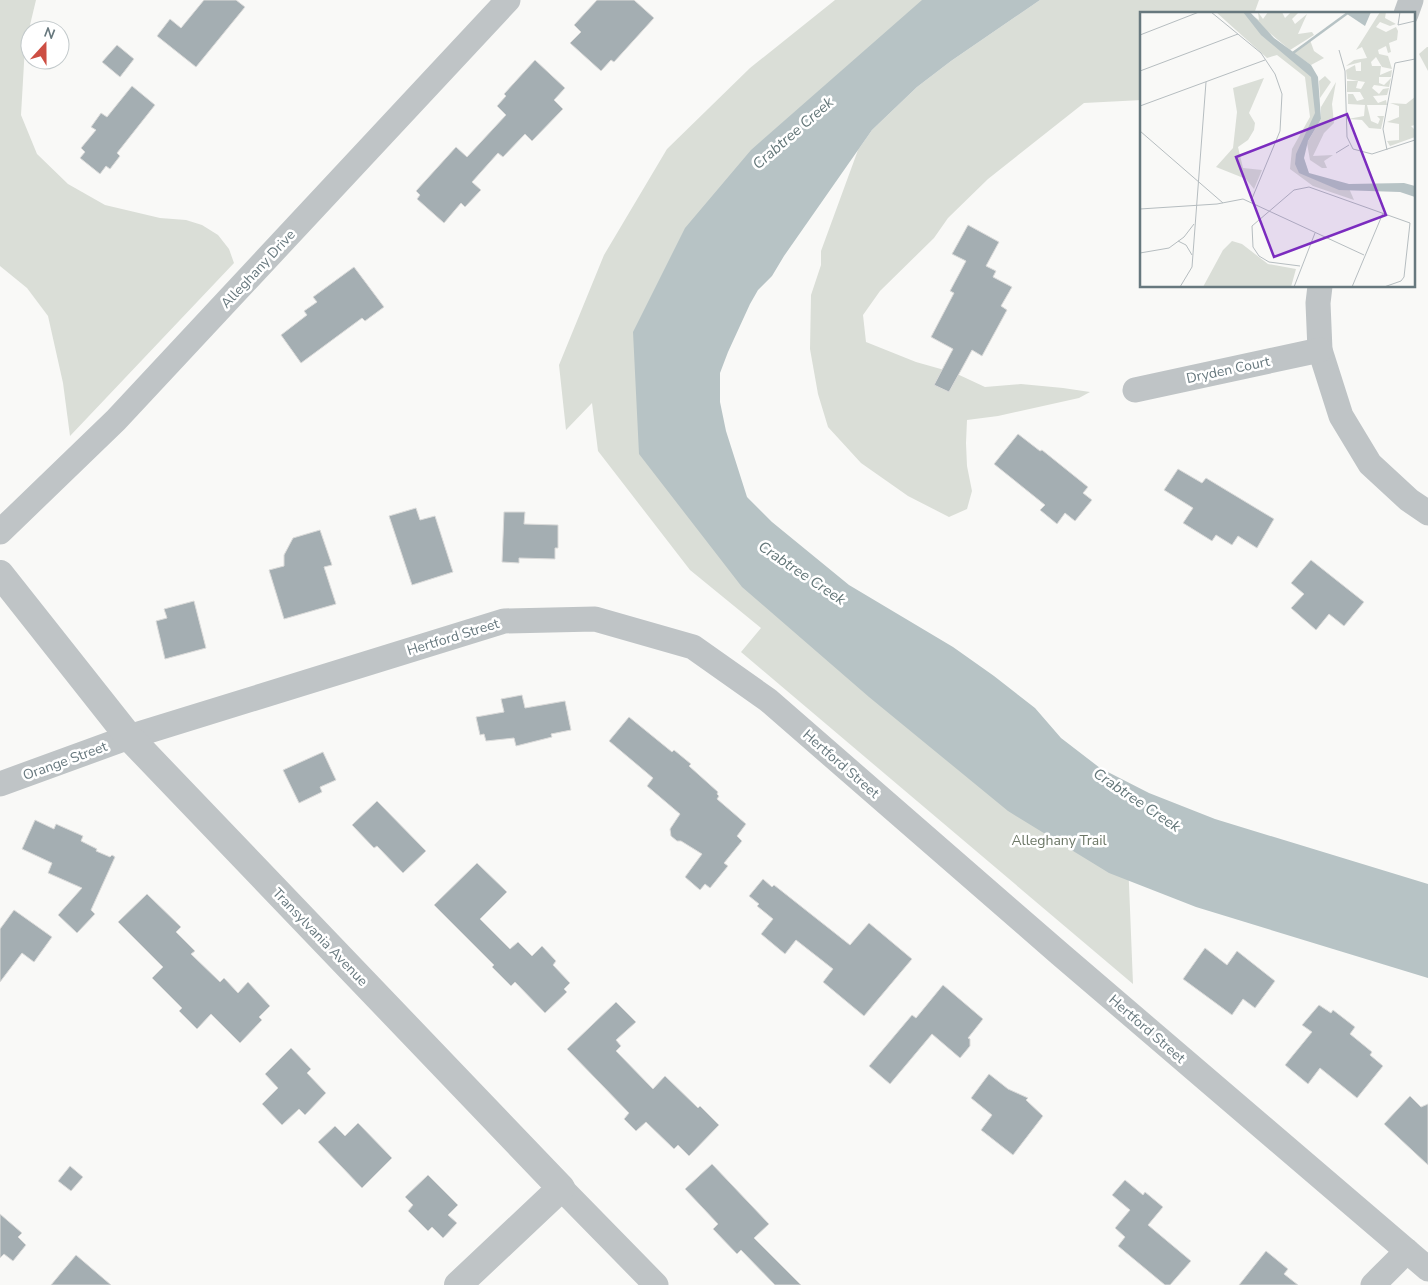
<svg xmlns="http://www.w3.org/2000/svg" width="1428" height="1285" font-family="'Nunito Sans',sans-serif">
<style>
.green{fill:#daded7}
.water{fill:#b7c3c5}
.building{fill:#a4aeb2;stroke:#dbdbda}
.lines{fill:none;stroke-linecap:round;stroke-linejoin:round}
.minor{stroke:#bfc4c6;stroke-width:25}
.tertiary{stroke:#bfc4c6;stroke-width:28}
.labels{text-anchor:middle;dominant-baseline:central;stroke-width:5;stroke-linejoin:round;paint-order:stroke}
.street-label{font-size:14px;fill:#67787e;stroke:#fff}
.park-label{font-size:14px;fill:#6c7766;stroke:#fff}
.water-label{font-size:15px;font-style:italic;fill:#637678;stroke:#fff}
.inset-river{fill:none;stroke:#b7c3c5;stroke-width:2.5}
.inset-road{fill:none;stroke:#b6bdc0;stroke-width:1}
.view{fill:#7b2cbf;fill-opacity:0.15;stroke:#7b2cbf;stroke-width:2.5}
.inset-edge{fill:none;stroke:#67787e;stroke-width:2.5}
</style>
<rect width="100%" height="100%" fill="#f9f9f7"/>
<g class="green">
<path d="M 0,0 L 36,0 L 25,46 L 21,115 L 37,154 L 68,184 L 105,205 L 160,218 L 186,220 L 202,225 L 218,235 L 229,249 L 234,263 L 70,436 L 63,383 L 48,316 L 27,288 L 0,266 Z"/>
<path d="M 835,0 L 993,0 L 823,144 L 681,398 L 739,526 L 1126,810 L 1133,984 L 741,652 L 761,628 L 690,570 L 598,451 L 592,403 L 566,430 L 559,365 L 604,255 L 667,149 L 750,68 Z"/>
<path d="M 1040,0 L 1259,0 L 1254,14 L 1142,14 L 1142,100 L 1084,103 L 988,179 L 948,218 L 934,238 L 880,291 L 863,315 L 866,342 L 916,362 L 955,373 L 985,387 L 1021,384 L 1063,388 L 1090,392 L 1079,398 L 998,416 L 967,420 L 966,443 L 967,466 L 972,491 L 967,509 L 949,517 L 908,496 L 861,463 L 828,427 L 818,394 L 810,349 L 811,295 L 821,265 L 821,251 L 858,150 L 872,130 L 917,87 L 951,61 Z"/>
<path d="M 1427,47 L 1428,47 L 1428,71 L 1419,54 Z"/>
</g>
<path class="water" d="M 922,0 L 1040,0 L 951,61 L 917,87 L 872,130 L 784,256 L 772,276 L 758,290 L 750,304 L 728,352 L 720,373 L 720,402 L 726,431 L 747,497 L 772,522 L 849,585 L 953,647 L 994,676 L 1035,708 L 1061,738 L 1100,768 L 1149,793 L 1215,819 L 1428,884 L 1428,978 L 1196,907 L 1109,873 L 1008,811 L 869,697 L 742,587 L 639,454 L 633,332 L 685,228 L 751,150 Z"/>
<g class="building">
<path d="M 204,0 L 236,0 L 245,7 L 196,67 L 157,36 L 170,19 L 181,28 Z"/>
<path d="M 597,0 L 634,0 L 654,18 L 614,62 L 611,60 L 601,71 L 570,43 L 581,32 L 574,25 Z"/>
<path d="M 117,45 L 134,59 L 120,77 L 102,62 Z"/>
<path d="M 535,60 L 565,88 L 554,100 L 563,109 L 532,141 L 525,134 L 503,157 L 498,153 L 472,182 L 481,190 L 465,207 L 461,203 L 444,223 L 417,199 L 420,195 L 416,191 L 456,147 L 467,157 L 506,115 L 497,106 L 506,96 L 504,94 Z"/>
<path d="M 132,86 L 155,105 L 117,153 L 120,156 L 110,169 L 106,166 L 100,174 L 80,158 L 85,152 L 81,148 L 96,130 L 91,127 L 101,113 L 107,117 Z"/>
<path d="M 968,225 L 999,242 L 986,266 L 996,271 L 993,277 L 1012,287 L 1001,306 L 1007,310 L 982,356 L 972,350 L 949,392 L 934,385 L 953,349 L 931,337 L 954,293 L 950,291 L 966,261 L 952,254 Z"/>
<path d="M 354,267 L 384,307 L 365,321 L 362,318 L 301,363 L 281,335 L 307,315 L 304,311 L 317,302 L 313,297 Z"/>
<path d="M 1018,434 L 1040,451 L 1042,450 L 1088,487 L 1083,493 L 1092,500 L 1075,521 L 1065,513 L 1057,524 L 1040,510 L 1045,505 L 994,464 Z"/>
<path d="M 1178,469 L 1202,483 L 1206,478 L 1274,519 L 1257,548 L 1238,536 L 1232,545 L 1216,535 L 1212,541 L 1183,523 L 1193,508 L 1164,490 Z"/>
<path d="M 416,508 L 420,520 L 435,516 L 453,572 L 412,585 L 389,516 Z"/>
<path d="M 504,512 L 525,512 L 524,524 L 558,525 L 558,548 L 555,548 L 555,559 L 519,558 L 519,563 L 502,562 Z"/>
<path d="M 320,530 L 332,565 L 324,567 L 336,604 L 284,619 L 269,570 L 284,566 L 284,555 L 293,538 Z"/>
<path d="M 1311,560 L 1364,602 L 1344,626 L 1329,614 L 1316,630 L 1291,608 L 1304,594 L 1291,583 Z"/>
<path d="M 194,601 L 206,648 L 165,659 L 156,621 L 167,618 L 164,609 Z"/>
<path d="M 522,695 L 525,708 L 565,701 L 571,730 L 551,734 L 552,737 L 516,746 L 514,738 L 486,741 L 484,734 L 480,735 L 476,717 L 504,712 L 501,699 Z"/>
<path d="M 629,717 L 672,752 L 674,750 L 691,764 L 689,766 L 718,792 L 717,794 L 719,796 L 717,799 L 746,824 L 737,836 L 742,841 L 724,863 L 728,866 L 710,888 L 705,884 L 700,890 L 685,877 L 702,854 L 681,841 L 677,841 L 671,836 L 670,829 L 680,814 L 647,786 L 653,778 L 609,741 Z"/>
<path d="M 323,752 L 336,780 L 320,787 L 322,792 L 299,803 L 283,770 Z"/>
<path d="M 377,801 L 426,851 L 403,873 L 377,846 L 374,848 L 352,825 Z"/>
<path d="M 35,820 L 54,829 L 56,824 L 83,836 L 81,841 L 97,849 L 96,851 L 110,857 L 112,855 L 115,857 L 91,910 L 95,914 L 77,933 L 58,915 L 82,888 L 48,873 L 52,863 L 22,849 Z"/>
<path d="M 477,863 L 507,892 L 480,919 L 510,949 L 518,942 L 532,956 L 542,946 L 556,961 L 553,965 L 570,983 L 564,989 L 567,992 L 545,1013 L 515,982 L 511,986 L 492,967 L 494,965 L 434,905 Z"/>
<path d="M 763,879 L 772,887 L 774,885 L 850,945 L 869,923 L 912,959 L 864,1016 L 823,982 L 833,969 L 796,940 L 785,954 L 761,934 L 773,919 L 757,906 L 759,904 L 749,896 Z"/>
<path d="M 147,894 L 181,927 L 176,932 L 195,951 L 191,954 L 220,982 L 224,978 L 238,993 L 248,982 L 270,1006 L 259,1017 L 262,1020 L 240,1043 L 211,1014 L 197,1029 L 179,1011 L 182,1008 L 152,978 L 163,967 L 118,922 Z"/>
<path d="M 14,910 L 52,937 L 34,962 L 22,953 L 0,982 L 0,929 Z"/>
<path d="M 1205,948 L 1227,965 L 1237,951 L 1275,981 L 1255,1008 L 1243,999 L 1232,1015 L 1183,979 Z"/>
<path d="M 943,985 L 983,1019 L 968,1038 L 970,1039 L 970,1046 L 960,1058 L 932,1034 L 890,1084 L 869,1066 L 912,1015 L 916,1018 Z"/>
<path d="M 616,1002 L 636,1022 L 616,1040 L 621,1046 L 616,1051 L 653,1089 L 665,1076 L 698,1108 L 700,1106 L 719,1125 L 689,1156 L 678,1145 L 674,1149 L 646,1122 L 636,1131 L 624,1119 L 629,1113 L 567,1049 Z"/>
<path d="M 1319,1005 L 1331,1013 L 1333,1010 L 1355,1027 L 1350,1034 L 1372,1052 L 1370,1055 L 1383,1066 L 1357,1098 L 1320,1068 L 1308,1084 L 1285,1065 L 1312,1032 L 1302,1025 Z"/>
<path d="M 291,1048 L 311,1069 L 307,1073 L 326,1093 L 305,1115 L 299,1109 L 282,1125 L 262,1104 L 278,1088 L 265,1074 Z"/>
<path d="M 989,1074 L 1008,1089 L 1028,1098 L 1026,1100 L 1043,1116 L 1013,1155 L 981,1130 L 992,1115 L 971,1098 Z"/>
<path d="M 1410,1096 L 1421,1107 L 1428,1104 L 1428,1165 L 1384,1124 Z"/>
<path d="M 358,1123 L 392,1158 L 362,1188 L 318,1142 L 335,1126 L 345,1136 Z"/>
<path d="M 712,1164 L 769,1224 L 754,1238 L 801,1285 L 775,1285 L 741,1250 L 737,1254 L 713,1229 L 718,1224 L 685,1189 Z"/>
<path d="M 70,1166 L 83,1177 L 71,1191 L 58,1181 Z"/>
<path d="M 428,1175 L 458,1205 L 448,1215 L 457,1223 L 443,1238 L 432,1227 L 428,1231 L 408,1211 L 413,1205 L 405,1197 Z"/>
<path d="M 1125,1180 L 1143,1195 L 1145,1192 L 1163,1207 L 1148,1225 L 1191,1261 L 1170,1285 L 1165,1285 L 1118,1246 L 1125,1237 L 1115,1228 L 1130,1210 L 1112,1195 Z"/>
<path d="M 0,1214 L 22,1233 L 18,1237 L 26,1245 L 13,1261 L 4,1254 L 0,1258 Z"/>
<path d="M 1266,1251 L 1288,1269 L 1284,1274 L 1298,1285 L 1239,1285 Z"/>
<path d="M 76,1255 L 111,1285 L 51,1285 Z"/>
</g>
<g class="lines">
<g class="minor">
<path d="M 1406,14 L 1411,0"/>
<path d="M 1320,286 L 1318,303 L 1320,350 L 1341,416 L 1370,464 L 1409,500 L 1428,513"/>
<path d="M 1135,390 L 1320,350"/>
<path d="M 0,532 L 116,420 L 508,0"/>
<path d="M 0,784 L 129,737 L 504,621 L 595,619 L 693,647 L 768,700 L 1060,954 L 1428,1269"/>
<path d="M 561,1188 L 656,1285"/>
<path d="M 1373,1285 L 1407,1251"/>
</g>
<path class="tertiary" d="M 0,574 L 129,737 L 561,1188 L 458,1285"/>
</g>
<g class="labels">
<g class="street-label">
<text transform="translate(258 269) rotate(-47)">Alleghany Drive</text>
<text transform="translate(1228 370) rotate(-12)">Dryden Court</text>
<text transform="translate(453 637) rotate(-17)">Hertford Street</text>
<text transform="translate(65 761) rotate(-20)">Orange Street</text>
<text transform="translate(841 764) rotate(41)">Hertford Street</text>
<text transform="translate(320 937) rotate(46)">Transylvania Avenue</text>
<text transform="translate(1147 1029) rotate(41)">Hertford Street</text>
</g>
<g class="park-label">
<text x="1059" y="840">Alleghany Trail</text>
</g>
<g class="water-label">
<text transform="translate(793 133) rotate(-41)">Crabtree Creek</text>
<text transform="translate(802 573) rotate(34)">Crabtree Creek</text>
<text transform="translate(1137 800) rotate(34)">Crabtree Creek</text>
</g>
</g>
<g transform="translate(1140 12)">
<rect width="275" height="275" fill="#f9f9f7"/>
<path d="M 76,0 L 107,0 L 117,14 L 170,57 L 178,94 L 164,132 L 161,156 L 169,164 L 208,174 L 214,188 L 173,174 L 150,157 L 152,137 L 170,105 L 165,65 L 137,43 L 127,46 ZM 118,0 L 123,7 L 128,0 L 142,0 L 145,6 L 151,0 L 159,0 L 152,7 L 155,12 L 167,2 L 158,22 L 172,20 L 174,23 L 150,38 L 119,12 L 113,4 L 119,8 ZM 240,0 L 246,0 L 245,6 L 256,12 L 250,14 L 240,10 L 236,15 L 246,20 L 256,15 L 258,19 L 257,28 L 249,31 L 251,40 L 248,41 L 246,34 L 238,38 L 239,42 L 248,44 L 252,57 L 242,55 L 236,45 L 231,50 L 232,54 L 241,54 L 240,63 L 252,58 L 251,65 L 239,65 L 239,71 L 244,73 L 251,66 L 249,75 L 234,73 L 232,76 L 239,82 L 243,77 L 249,76 L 247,83 L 233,84 L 238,91 L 246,88 L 247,93 L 227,93 L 231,109 L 238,112 L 240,107 L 237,104 L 244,104 L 241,117 L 229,116 L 222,108 L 208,107 L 224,104 L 225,93 L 208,92 L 208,82 L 213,82 L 217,89 L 224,87 L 220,80 L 207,80 L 207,69 L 218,69 L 216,76 L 221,77 L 225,70 L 207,67 L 206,58 L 215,53 L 216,59 L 221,59 L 221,50 L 206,54 L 214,48 L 227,46 L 222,35 L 216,38 ZM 170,28 L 174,39 L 184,46 L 171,53 L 152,40 ZM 185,64 L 191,70 L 180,86 L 179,69 ZM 124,66 L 109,101 L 115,111 L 114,118 L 108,128 L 98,135 L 103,156 L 122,158 L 114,177 L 106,167 L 76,155 L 93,136 L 97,100 L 93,76 ZM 196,70 L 192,92 L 194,111 L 184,121 L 173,144 L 193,143 L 184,149 L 187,156 L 182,156 L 170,148 L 167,131 L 181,107 L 181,95 ZM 275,85 L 275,113 L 271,114 L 275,118 L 275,125 L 250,134 L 247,129 L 259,128 L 259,112 L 247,110 L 259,105 L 259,94 L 250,91 L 266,92 ZM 92,229 L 102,232 L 128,252 L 156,257 L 151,275 L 63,275 L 83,238 Z" fill="#daded7"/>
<path d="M 103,0 L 110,0 L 134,26 L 171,53 L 178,65 L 181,107 L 168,129 L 164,146 L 169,161 L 209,172 L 264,171 L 275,174 L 275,185 L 260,180 L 199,178 L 159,161 L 155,152 L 156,142 L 175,101 L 171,65 L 121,23 ZM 204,0 L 231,0 L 225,14 Z" fill="#b7c3c5"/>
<path class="inset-river" d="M 153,41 L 209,0"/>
<path class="inset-road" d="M 71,0 L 121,41 L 135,62 L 142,82 L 140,119 L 111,189M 260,0 L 258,13 L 275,9M 0,23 L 59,0M 199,38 L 205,59 L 207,125 L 213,137 L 232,142 L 275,128M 0,59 L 98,22M 0,94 L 125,48M 0,119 L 83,191M 247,138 L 243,117 L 255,51 L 275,47M 196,141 L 209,133M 0,197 L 77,192 L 103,187 L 224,243M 38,229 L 46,233 L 52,243M 0,241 L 29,236 L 44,225 L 54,212M 160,254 L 129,250 L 119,244 L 113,235 L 112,214 L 154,178 L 169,175 L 270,211 L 264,265 L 261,269 L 244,275M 40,275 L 52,255 L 66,70M 154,275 L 175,221M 212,275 L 243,201"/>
<path class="view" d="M 207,102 L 246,203 L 134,245 L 96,145 Z"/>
<rect width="275" height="275" class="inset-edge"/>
</g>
<g transform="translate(45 45) rotate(21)"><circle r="24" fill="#ffffff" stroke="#c2c9cb"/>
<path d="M0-4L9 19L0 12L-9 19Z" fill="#cd4e43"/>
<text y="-8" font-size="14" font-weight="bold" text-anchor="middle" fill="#67787e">N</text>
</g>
</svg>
